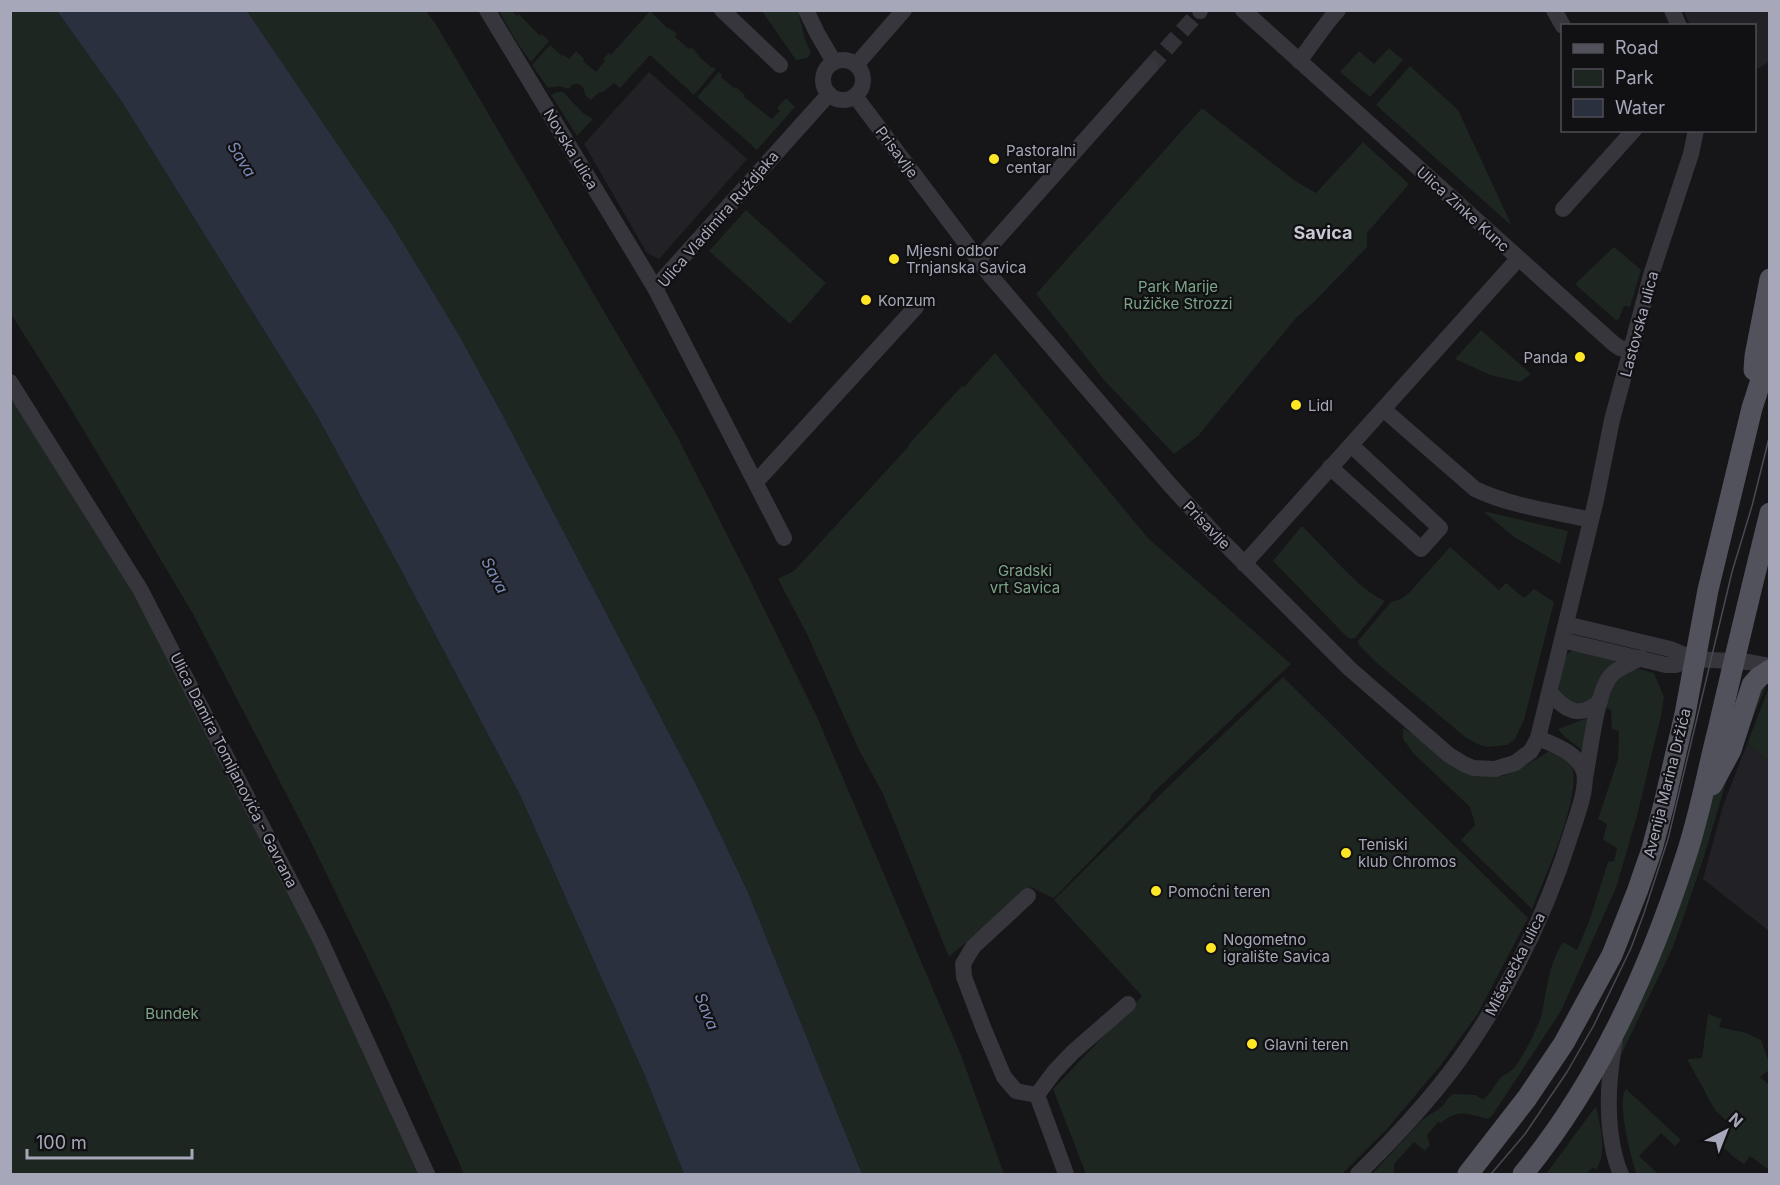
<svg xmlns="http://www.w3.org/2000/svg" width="1780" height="1185" font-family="Inter,sans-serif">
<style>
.built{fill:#222125}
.green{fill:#1d2620}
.water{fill:#2a303d}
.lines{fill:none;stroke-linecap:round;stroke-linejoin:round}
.minor-tunnel{stroke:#333238;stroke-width:16;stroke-dasharray:16 8;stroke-linecap:butt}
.minor{stroke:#37363d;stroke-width:16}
.major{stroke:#52525c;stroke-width:21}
.tram{stroke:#494952;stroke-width:1.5}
.poi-dot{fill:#ffe726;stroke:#111013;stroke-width:2}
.labels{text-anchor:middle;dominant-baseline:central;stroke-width:4.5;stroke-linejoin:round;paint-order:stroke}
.street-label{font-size:15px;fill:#a6a8b9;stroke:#111013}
.poi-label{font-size:15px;fill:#a6a8b9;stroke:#111013;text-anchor:start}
.park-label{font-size:15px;fill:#7ca588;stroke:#111013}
.water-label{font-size:16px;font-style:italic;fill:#7b8db6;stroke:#111013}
.quarter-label{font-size:18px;font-weight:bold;fill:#c8c8d4;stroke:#111013}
</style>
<rect width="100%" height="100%" fill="#161518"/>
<g class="built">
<path d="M 1684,11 L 1769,11 L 1769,62 L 1755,70 L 1754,26 L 1690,25 Z"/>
<path d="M 649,72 L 747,159 L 659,259 L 647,253 L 584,144 Z"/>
<path d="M 1747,744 L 1769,762 L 1769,931 L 1703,879 L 1723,806 Z"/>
</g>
<g class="green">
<path d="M 11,11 L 57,11 L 122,102 L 316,414 L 401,570 L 520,795 L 645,1076 L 684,1174 L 464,1174 L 387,999 L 309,838 L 193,614 L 68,404 L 11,314 Z"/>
<path d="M 247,11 L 426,11 L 437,26 L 677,436 L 750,580 L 817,717 L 961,1055 L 1004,1174 L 862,1174 L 748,892 L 702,796 L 501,412 L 459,335 L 393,226 Z"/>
<path d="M 499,11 L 512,11 L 517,16 L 519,14 L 540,36 L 542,34 L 549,41 L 531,62 L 518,44 Z"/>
<path d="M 650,11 L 668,29 L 669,28 L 677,34 L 675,37 L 689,49 L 691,47 L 699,55 L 698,56 L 712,68 L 713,67 L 716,69 L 694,95 L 650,55 L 620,88 L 614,83 L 603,92 L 599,92 L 591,100 L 585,95 L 583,87 L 578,84 L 573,84 L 569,89 L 559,86 L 548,88 L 532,65 L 550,45 L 562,56 L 564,55 L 569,59 L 576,51 L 584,59 L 583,61 L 596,72 L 605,61 L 603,59 L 609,53 L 611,55 Z"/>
<path d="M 762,11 L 798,11 L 805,39 L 811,53 L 807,58 L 796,60 Z"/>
<path d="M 1389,48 L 1403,60 L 1370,97 L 1340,72 L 1359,51 L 1374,64 Z"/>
<path d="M 1410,66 L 1458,110 L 1512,226 L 1376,105 Z"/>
<path d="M 719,72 L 722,75 L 721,77 L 734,88 L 736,87 L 745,95 L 744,97 L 772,119 L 780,111 L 777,108 L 786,98 L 795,107 L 757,150 L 697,97 Z"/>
<path d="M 557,92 L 563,92 L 583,113 L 593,119 L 577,136 L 551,95 Z"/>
<path d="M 1202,108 L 1294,180 L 1316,193 L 1363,142 L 1409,184 L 1367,233 L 1367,247 L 1313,303 L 1297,317 L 1198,436 L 1174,454 L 1104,380 L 1036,294 Z"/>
<path d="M 746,210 L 826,283 L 790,324 L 709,251 Z"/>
<path d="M 1614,247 L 1641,270 L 1630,307 L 1624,306 L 1619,319 L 1616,320 L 1575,284 Z"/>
<path d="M 1481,330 L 1531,374 L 1520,382 L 1490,375 L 1455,359 Z"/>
<path d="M 995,353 L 1148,538 L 1291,664 L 1156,790 L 1150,796 L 1151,798 L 1056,896 L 1053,898 L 1031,887 L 949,957 L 883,794 L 858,748 L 807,634 L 778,579 L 794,571 L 909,446 L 909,444 L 962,386 L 964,387 Z"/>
<path d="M 10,389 L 87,510 L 238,781 L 422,1174 L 11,1174 Z"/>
<path d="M 1483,511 L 1568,531 L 1560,564 L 1514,537 Z"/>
<path d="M 1301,527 L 1303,527 C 1324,547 1360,591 1385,601 L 1355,638 L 1351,639 L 1347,637 L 1273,561 Z"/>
<path d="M 1450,547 L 1499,590 L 1506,583 L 1524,598 L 1534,589 L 1554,602 L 1524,720 L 1515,739 L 1507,745 L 1487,747 L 1477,744 L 1465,737 L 1378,664 L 1359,645 L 1358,641 L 1391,602 L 1401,599 L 1409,593 Z"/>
<path d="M 1574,650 L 1616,661 L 1593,701 L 1570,705 L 1559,690 C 1561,677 1561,654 1574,650 Z"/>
<path d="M 1639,669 L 1654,673 L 1664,697 L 1661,716 L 1637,816 L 1616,888 L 1561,1011 L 1492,1116 L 1488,1119 C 1467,1114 1459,1108 1441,1123 L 1438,1122 L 1427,1135 L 1430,1145 L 1425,1151 L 1414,1142 L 1394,1164 L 1394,1174 L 1372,1174 L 1422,1120 L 1443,1106 L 1448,1098 L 1453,1094 L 1476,1095 L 1480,1098 L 1484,1099 C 1491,1093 1495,1084 1501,1077 C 1504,1074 1509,1073 1513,1069 C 1520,1063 1538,1027 1541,1017 C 1547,991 1548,965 1563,942 L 1577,950 L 1590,919 L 1608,862 L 1614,861 L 1617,848 L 1603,840 L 1607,824 L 1598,819 L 1618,759 L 1619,731 L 1612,729 L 1611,709 L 1604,708 C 1612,687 1614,672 1639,669 Z"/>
<path d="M 1283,677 L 1528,918 L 1477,1015 L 1440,1066 L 1387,1129 L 1342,1174 L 1086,1174 L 1053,1089 L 1142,996 L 1054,900 L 1167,788 Z"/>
<path d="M 1763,686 L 1765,689 L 1728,776 L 1702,863 L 1673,947 L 1621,1055 L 1618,1056 L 1626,1031 L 1669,935 L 1716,787 L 1754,696 Z"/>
<path d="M 1769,687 L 1769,762 L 1747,744 Z"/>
<path d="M 1587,718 L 1589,719 L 1582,750 L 1565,737 L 1558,729 Z"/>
<path d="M 1403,728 L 1482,776 L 1503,776 L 1523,767 L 1551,750 L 1572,765 C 1582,796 1545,877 1532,909 L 1461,840 L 1475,825 L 1470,807 L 1413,753 L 1403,739 Z"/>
<path d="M 1708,1014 L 1722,1019 L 1719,1027 L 1746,1033 L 1761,1040 L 1769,1063 L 1769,1070 L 1760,1077 L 1769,1085 L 1769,1174 L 1767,1174 L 1769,1170 L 1750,1156 L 1744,1164 L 1735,1158 L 1713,1138 L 1721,1130 L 1724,1132 L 1732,1126 L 1715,1110 L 1687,1059 L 1702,1058 Z"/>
<path d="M 1626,1089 L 1681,1140 L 1675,1146 L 1661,1133 L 1639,1156 L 1658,1174 L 1637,1174 L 1636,1173 C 1631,1157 1616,1101 1626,1089 Z"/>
<path d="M 1596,1106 C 1600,1125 1608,1152 1596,1170 L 1593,1167 L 1586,1174 L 1546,1174 Z"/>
</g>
<path class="water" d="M 57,11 L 247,11 L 393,226 L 459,335 L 501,412 L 702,796 L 748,892 L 862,1174 L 684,1174 L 645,1076 L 520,795 L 401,570 L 316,414 L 122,102 Z"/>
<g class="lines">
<path class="minor-tunnel" d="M 1150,67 L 1200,11"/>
<g class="minor">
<path d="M 487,10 L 655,288 L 784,538"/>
<path d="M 722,10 L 780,65"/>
<path d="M 806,10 L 817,33 L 834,62"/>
<path d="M 1243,10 L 1614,344 L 1620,348 L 1632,350"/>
<path d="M 1554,10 L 1563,26"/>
<path d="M 1672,10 L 1679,26"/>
<path d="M 1200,11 L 1200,10"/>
<circle cx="843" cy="80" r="20"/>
<path d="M 1299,61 C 1312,45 1323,26 1338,10"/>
<path d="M 856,65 L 904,10"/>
<path d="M 855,96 L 989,274 L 1170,485 L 1213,532 L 1350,669 L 1449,755 L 1464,764 L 1473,768 L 1495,769 L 1515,763 L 1531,751 L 1538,738 L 1596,500 L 1612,420 L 1651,275 L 1691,154 L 1696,130"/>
<path d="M 1563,209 L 1634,130"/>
<path d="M 978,260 L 1150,67"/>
<path d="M 655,288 L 829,94"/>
<path d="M 10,382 L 140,589 L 319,937 L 427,1174"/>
<path d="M 1383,409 L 1475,489 C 1510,506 1553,511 1591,520"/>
<path d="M 1330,467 L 1421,549 L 1440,528 L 1351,445"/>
<path d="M 756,482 L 916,307"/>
<path d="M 1244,564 L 1518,259"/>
<path d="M 1566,624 L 1670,649 L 1694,659"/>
<path d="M 1562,640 L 1666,665 L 1676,665 L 1694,659 L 1749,662 L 1770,666"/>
<path d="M 1550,692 C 1564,710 1580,720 1600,701"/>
<path d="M 1585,778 C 1590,754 1596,696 1609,678 C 1616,668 1630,664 1641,658"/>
<path d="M 1028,896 L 973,947 L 963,964 L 964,977 L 983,1027 L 1004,1077 L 1016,1091 L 1037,1095"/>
<path d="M 1615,1040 C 1609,1075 1606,1107 1612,1143 C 1614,1154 1616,1164 1621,1174"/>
<path d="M 1066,1174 L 1037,1095 L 1054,1072 L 1073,1052 L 1128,1004"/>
<path d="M 1358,1174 C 1399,1134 1439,1091 1471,1043 C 1514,979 1548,908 1571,834 C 1576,818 1588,788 1584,772 C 1578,753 1555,745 1538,738"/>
</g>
<g class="major">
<path d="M 1754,370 L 1755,356 L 1770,279"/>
<path d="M 1712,785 L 1731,750 L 1752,685 L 1759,677 L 1770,670"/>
<path d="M 1468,1174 L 1527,1098 L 1564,1043 L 1612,955 L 1637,892 L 1652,849 L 1664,804 L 1685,714 L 1708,590 L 1752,408 L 1770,352"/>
<path d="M 1523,1174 C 1597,1084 1648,973 1684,862 C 1699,819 1707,773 1718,730 C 1735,657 1752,585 1770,513"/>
</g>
<path class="tram" d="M 1491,1174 L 1525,1134 L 1567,1072 L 1594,1025 L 1631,948 L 1644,913 L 1668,839 L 1732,572 L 1752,506 L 1770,434"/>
</g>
<g class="poi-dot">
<circle cx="994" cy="159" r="6"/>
<circle cx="894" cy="259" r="6"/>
<circle cx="866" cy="300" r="6"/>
<circle cx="1580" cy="357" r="6"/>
<circle cx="1296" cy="405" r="6"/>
<circle cx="1346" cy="853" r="6"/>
<circle cx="1156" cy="891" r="6"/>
<circle cx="1211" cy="948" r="6"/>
<circle cx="1252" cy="1044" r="6"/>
</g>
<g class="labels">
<g class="street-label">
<text transform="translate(571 149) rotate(59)">Novska ulica</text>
<text transform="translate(897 152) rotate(53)">Prisavlje</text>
<text transform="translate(1463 209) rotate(42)">Ulica Zinke Kunc</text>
<text transform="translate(718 219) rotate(-49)">Ulica Vladimira Ruždjaka</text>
<text transform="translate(1639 324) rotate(-75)">Lastovska ulica</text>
<text transform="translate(1207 525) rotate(46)">Prisavlje</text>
<text transform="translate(234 770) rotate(63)">Ulica Damira Tomljanovića - Gavrana</text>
<text transform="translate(1667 783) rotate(-76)">Avenija Marina Držića</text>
<text transform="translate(1515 964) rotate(-63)">Miševečka ulica</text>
</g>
<g class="poi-label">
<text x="1006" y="150">Pastoralni<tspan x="1006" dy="17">centar</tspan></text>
<text x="906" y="250">Mjesni odbor<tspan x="906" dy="17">Trnjanska Savica</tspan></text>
<text x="878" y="300">Konzum</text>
<text x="1568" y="357" text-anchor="end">Panda</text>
<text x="1308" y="405">Lidl</text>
<text x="1358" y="844">Teniski<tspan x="1358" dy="17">klub Chromos</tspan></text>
<text x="1168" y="891">Pomoćni teren</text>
<text x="1223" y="939">Nogometno<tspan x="1223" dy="17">igralište Savica</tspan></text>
<text x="1264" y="1044">Glavni teren</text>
</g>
<g class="park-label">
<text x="1178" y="286">Park Marije<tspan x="1178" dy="17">Ružičke Strozzi</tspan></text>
<text x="1025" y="570">Gradski<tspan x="1025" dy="17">vrt Savica</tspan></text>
<text x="172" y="1013">Bundek</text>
</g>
<g class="water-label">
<text transform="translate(242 159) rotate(58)">Sava</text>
<text transform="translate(495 575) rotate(62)">Sava</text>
<text transform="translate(707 1011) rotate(68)">Sava</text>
</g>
<g class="quarter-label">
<text x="1323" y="232">Savica</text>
</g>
</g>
<rect width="1780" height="1185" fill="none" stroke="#a6a8b9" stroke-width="24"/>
<rect x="1561" y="24" width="195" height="108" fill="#111013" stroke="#4d4d55" stroke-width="1.5"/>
<rect x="1573" y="44" width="30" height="9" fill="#52525c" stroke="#4d4d55" stroke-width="1.5"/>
<text x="1615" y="54" font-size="18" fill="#a6a8b9">Road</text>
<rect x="1573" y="69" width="30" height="18" fill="#1d2620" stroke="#4d4d55" stroke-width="1.5"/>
<text x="1615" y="84" font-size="18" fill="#a6a8b9">Park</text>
<rect x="1573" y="99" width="30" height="18" fill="#2a303d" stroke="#4d4d55" stroke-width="1.5"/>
<text x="1615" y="114" font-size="18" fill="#a6a8b9">Water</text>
<g transform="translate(1726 1131) rotate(42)" stroke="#111013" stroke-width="4.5" paint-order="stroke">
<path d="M0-4.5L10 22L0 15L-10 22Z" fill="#a6a8b9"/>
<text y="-9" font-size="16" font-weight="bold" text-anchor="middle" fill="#a6a8b9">N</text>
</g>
<path d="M27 1149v9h165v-9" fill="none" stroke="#a6a8b9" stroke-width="3"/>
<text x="36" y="1149" font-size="18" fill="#a6a8b9" stroke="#111013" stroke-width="4.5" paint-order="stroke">100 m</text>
</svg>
